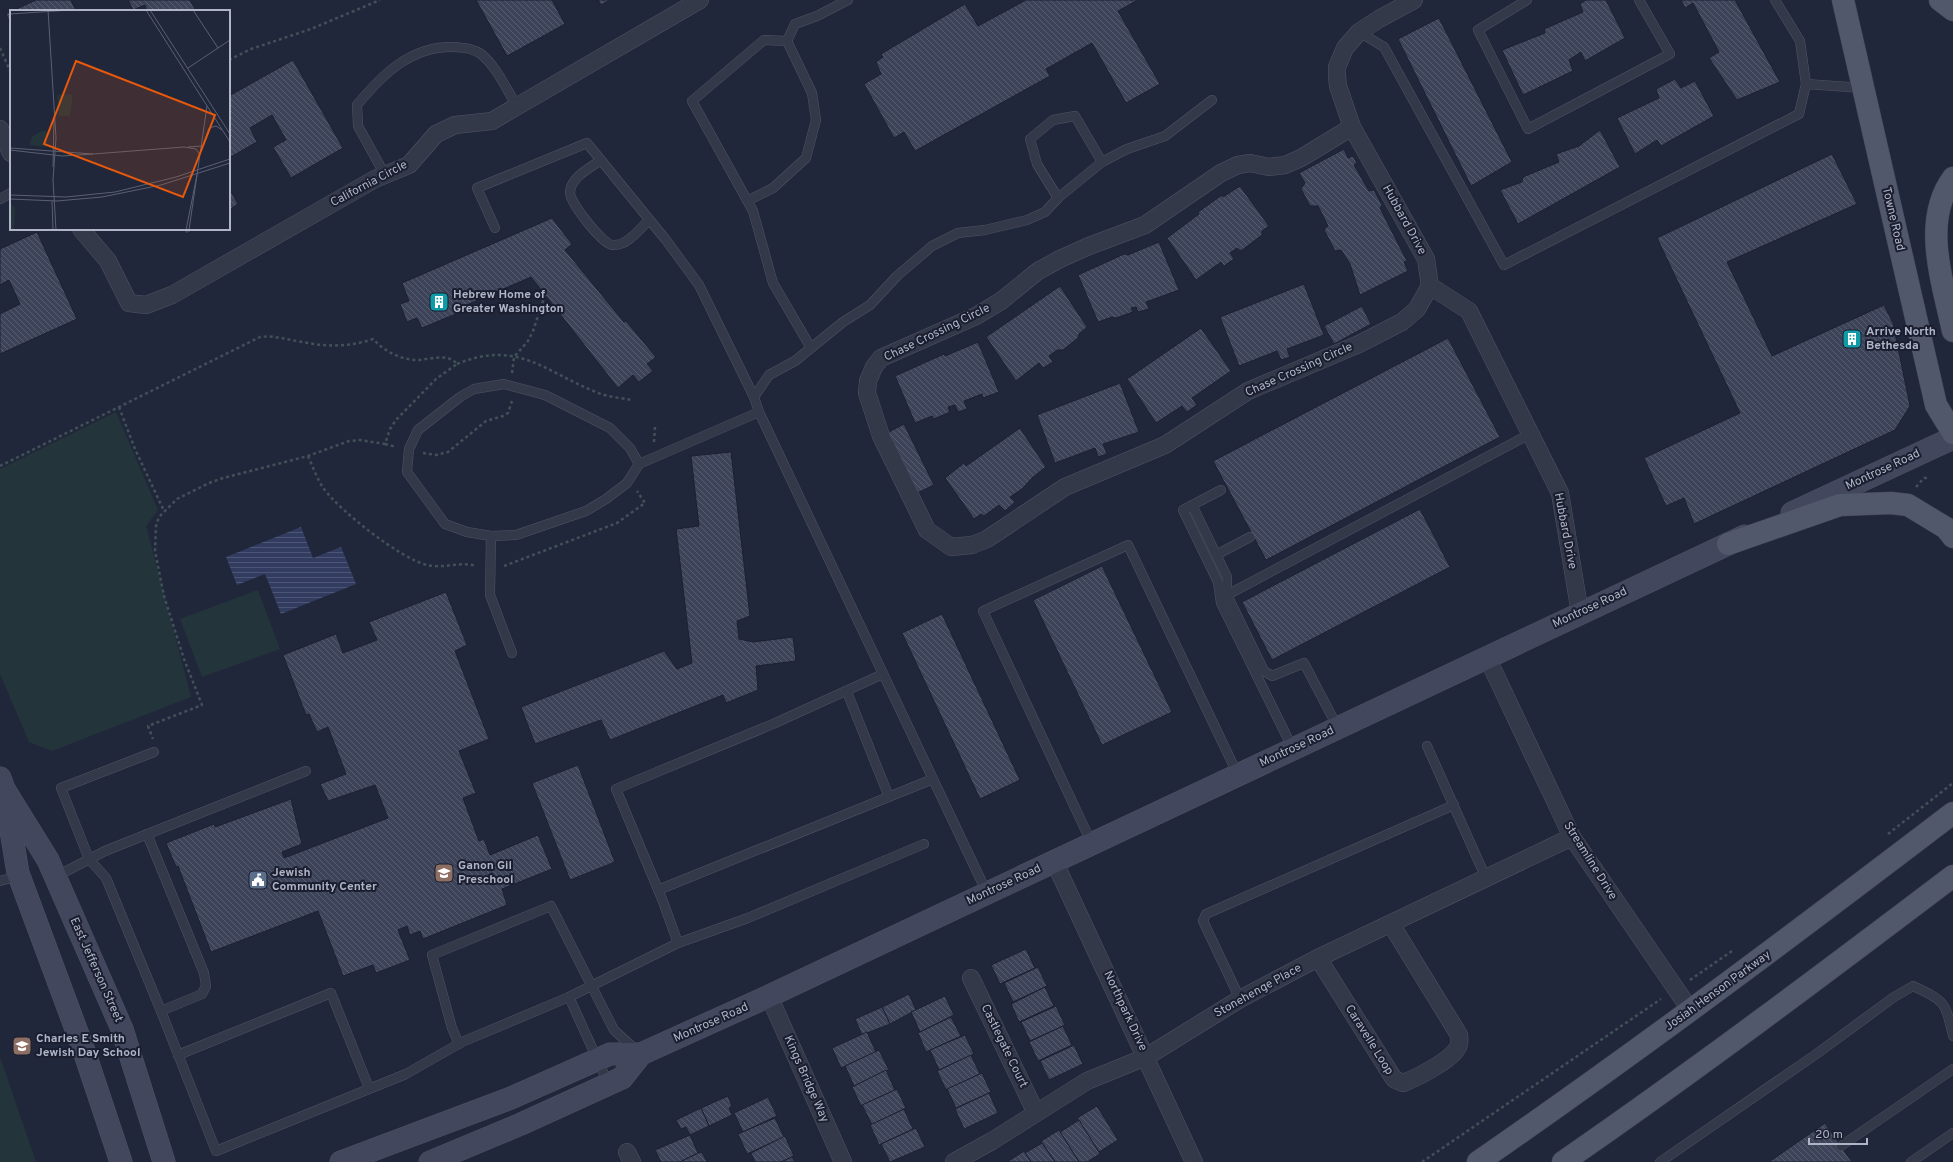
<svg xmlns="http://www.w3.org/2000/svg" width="1953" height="1162" font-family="Overpass,sans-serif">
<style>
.park{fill:#23343b}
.water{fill:url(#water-rules)}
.building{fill:url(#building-back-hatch);stroke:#1c2031}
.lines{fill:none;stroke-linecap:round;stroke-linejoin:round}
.lane-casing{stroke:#4f5465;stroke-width:10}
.street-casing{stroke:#4f5465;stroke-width:18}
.secondary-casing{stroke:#4f5465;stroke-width:23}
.primary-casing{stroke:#3e4254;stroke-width:23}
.path{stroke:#405158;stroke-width:2.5;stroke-dasharray:3 3;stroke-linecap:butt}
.lane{stroke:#34394a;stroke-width:9}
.street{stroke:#34394a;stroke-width:17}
.secondary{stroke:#42475e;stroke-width:22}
.primary{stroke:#52586b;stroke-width:22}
.labels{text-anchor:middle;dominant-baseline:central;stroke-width:4;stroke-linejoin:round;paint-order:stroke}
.street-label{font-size:12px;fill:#afb4c7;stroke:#1a1e2f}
.poi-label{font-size:12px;font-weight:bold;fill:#afb4c7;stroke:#1a1e2f;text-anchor:start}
.inset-road{fill:none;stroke:#5a5f72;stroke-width:1}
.view{fill:#e8590c;fill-opacity:0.15;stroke:#e8590c;stroke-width:2}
.inset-edge{fill:none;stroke:#afb4c7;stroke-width:2}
</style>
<defs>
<pattern id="water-rules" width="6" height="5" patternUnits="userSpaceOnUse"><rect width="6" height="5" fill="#323c60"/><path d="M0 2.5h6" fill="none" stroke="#4d5675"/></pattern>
<pattern id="building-back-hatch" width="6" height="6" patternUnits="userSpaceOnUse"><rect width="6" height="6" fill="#3d445a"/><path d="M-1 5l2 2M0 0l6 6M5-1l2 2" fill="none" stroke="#565d70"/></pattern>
</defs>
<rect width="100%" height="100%" fill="#21273a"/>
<g class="park">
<path d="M 116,412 L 158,510 L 146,526 L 191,697 L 52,751 L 29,742 L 0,674 L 0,469 Z"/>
<path d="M 258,590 L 280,649 L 202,677 L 180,619 Z"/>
<path d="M 0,1057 L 36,1162 L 0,1162 Z"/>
</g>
<path class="water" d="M 301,527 L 313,558 L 341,547 L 356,584 L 281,614 L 265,574 L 237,585 L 226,557 Z"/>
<g class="building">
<path d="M 36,0 L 71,0 L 76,11 L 12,11 Z"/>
<path d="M 128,0 L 190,0 L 196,11 L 147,11 L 145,5 L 133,10 Z"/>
<path d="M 476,0 L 552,0 L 565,24 L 507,56 Z"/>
<path d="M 598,0 L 610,0 L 601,5 Z"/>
<path d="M 1026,0 L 1138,0 L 1118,11 L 1160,84 L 1126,103 L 1092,43 L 1046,69 L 1050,76 L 915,151 L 904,132 L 894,138 L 864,84 L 881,74 L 876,62 L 883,57 L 881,54 L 965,4 L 978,26 Z"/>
<path d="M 1586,0 L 1606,0 L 1625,38 L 1585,61 L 1581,52 L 1569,60 L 1573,71 L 1523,95 L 1502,50 L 1545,33 L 1544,29 L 1583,12 L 1580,4 Z"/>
<path d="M 1681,0 L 1735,0 L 1780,82 L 1737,100 L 1709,58 L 1719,52 L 1693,3 L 1685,8 Z"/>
<path d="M 11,11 L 11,25 L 6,14 Z"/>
<path d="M 1439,18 L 1512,162 L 1471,186 L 1398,39 Z"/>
<path d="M 293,60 L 343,148 L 291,178 L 273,147 L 286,140 L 272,115 L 250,128 L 257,142 L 229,158 L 229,96 Z"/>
<path d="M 1675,79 L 1681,88 L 1695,81 L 1714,116 L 1661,146 L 1657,140 L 1635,154 L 1617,118 L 1659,98 L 1656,89 Z"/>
<path d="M 1600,130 L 1620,167 L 1518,224 L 1500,190 L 1522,182 L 1523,177 L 1559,162 L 1556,154 L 1579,146 Z"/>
<path d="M 1344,149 L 1348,158 L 1353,156 L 1357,163 L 1354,165 L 1369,191 L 1374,190 L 1382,205 L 1380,208 L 1407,261 L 1404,262 L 1408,271 L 1360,295 L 1350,264 L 1341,250 L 1335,251 L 1324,230 L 1328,226 L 1318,206 L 1310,206 L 1301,189 L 1305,183 L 1299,173 Z"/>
<path d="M 1832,154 L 1857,204 L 1727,262 L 1772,356 L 1884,305 L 1893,323 L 1910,406 L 1895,430 L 1694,524 L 1684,498 L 1666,506 L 1644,458 L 1740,413 L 1657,238 Z"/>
<path d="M 1240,186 L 1269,226 L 1262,231 L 1262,235 L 1241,251 L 1237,248 L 1230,253 L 1234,259 L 1224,266 L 1221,262 L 1196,280 L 1167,238 L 1199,214 L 1198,212 L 1222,195 L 1223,197 Z"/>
<path d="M 229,188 L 238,204 L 229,210 Z"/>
<path d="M 552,218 L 572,244 L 565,250 L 624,322 L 626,321 L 656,357 L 647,364 L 653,371 L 639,382 L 633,375 L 618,388 L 531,277 L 462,307 L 463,311 L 422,328 L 417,318 L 407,322 L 400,304 L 409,301 L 402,283 Z"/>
<path d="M 183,229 L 195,229 L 186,234 Z"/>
<path d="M 37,232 L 77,319 L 0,354 L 0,314 L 20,304 L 9,280 L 0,285 L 0,249 Z"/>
<path d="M 1159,242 L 1179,290 L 1146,302 L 1149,309 L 1138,312 L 1136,307 L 1131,308 L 1133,312 L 1116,318 L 1112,317 L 1098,322 L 1078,275 L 1124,254 L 1128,255 Z"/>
<path d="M 1304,284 L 1324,335 L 1287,349 L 1290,357 L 1281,360 L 1277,351 L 1239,366 L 1220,317 Z"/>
<path d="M 1060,286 L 1087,327 L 1079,334 L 1078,338 L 1063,350 L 1057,350 L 1049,356 L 1053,362 L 1043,368 L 1039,363 L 1016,381 L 986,337 Z"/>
<path d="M 1362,306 L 1371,324 L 1334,344 L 1324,326 Z"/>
<path d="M 1201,328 L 1231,371 L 1192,398 L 1197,405 L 1187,412 L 1182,406 L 1156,423 L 1127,379 Z"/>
<path d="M 1448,338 L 1500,437 L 1266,560 L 1213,461 Z"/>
<path d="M 978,342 L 999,392 L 983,398 L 982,394 L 964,401 L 967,409 L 958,412 L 955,405 L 948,407 L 950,412 L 934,419 L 932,416 L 915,423 L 895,376 L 944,354 L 945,356 Z"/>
<path d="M 1120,383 L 1139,432 L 1103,444 L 1107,454 L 1098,457 L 1095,448 L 1055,463 L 1037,415 Z"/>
<path d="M 904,424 L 934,485 L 915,494 L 885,434 Z"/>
<path d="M 1020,428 L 1046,467 L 1033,477 L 1022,489 L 1010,497 L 1015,502 L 1005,511 L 999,505 L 984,516 L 981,514 L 974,519 L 945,478 L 964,463 L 966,466 Z"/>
<path d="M 731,452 L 750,616 L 737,621 L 739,639 L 753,642 L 793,637 L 796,661 L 756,666 L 758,690 L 726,703 L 723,695 L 610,740 L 601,720 L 535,744 L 521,707 L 664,651 L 677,669 L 692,663 L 676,529 L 699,526 L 691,456 Z"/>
<path d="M 1420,509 L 1450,567 L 1272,660 L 1242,602 Z"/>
<path d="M 1102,566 L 1172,712 L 1102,745 L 1033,600 Z"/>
<path d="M 446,592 L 467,645 L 455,651 L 489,739 L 459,751 L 476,793 L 463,798 L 479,841 L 484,839 L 490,855 L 538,835 L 552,869 L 502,889 L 507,905 L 423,939 L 420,931 L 410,935 L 407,926 L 398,930 L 410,960 L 376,973 L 373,965 L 343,976 L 318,911 L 211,952 L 178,866 L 176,867 L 166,843 L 214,824 L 215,827 L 291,799 L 302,844 L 282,852 L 284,858 L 388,818 L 375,785 L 328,801 L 320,784 L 346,774 L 328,727 L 317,732 L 309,714 L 306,715 L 283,655 L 336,634 L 343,653 L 377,640 L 369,622 Z"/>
<path d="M 942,614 L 1020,780 L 980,799 L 902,633 Z"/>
<path d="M 578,765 L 615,862 L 570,880 L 532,783 Z"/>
<path d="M 1026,949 L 1035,968 L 1000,984 L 991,965 Z"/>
<path d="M 1038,967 L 1047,986 L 1013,1002 L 1004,983 Z"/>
<path d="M 1045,987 L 1054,1006 L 1019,1022 L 1011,1004 Z"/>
<path d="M 909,994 L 916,1010 L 890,1024 L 882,1007 Z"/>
<path d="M 945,996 L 954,1015 L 920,1032 L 911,1012 Z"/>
<path d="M 1056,1006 L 1065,1025 L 1030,1041 L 1021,1022 Z"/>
<path d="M 882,1007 L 890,1024 L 862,1035 L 855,1019 Z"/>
<path d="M 951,1017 L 961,1036 L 926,1052 L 918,1033 Z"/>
<path d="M 1063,1026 L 1072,1045 L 1038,1061 L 1029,1042 Z"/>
<path d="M 867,1032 L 876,1052 L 841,1068 L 832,1048 Z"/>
<path d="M 965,1035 L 974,1054 L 939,1070 L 930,1050 Z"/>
<path d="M 1074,1045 L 1083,1064 L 1049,1080 L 1040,1061 Z"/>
<path d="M 879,1050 L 889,1070 L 854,1086 L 845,1066 Z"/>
<path d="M 971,1055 L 980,1074 L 946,1090 L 937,1071 Z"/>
<path d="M 886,1070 L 895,1090 L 861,1106 L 852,1087 Z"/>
<path d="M 982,1073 L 991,1092 L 956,1108 L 947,1089 Z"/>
<path d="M 897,1089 L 906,1108 L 872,1125 L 862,1105 Z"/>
<path d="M 989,1093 L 998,1113 L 964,1129 L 955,1109 Z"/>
<path d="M 728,1096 L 732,1106 L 729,1108 L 732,1115 L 709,1126 L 701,1108 Z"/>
<path d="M 768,1097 L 777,1116 L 743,1132 L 734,1113 Z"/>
<path d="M 1097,1106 L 1118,1140 L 1099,1152 L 1077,1118 Z"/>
<path d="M 701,1108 L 709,1126 L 690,1135 L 686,1127 L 681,1129 L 676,1120 Z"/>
<path d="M 904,1109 L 913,1129 L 879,1145 L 870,1125 Z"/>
<path d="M 775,1118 L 784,1137 L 747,1154 L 738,1134 Z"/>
<path d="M 1079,1120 L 1100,1154 L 1087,1162 L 1079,1162 L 1060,1132 Z"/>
<path d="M 1825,1123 L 1852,1162 L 1769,1162 Z"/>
<path d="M 916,1128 L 925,1147 L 890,1162 L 881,1144 Z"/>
<path d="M 1059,1130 L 1079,1162 L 1055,1162 L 1041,1141 Z"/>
<path d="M 690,1135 L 698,1153 L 680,1162 L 661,1162 L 655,1150 Z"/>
<path d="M 785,1136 L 794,1156 L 781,1162 L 755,1162 L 751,1153 Z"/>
<path d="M 1042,1143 L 1055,1162 L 1031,1162 L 1025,1153 Z"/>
<path d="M 1024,1151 L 1031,1162 L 1007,1162 Z"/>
<path d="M 702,1152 L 707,1162 L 680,1162 L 698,1153 Z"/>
<path d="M 792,1157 L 795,1162 L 781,1162 Z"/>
</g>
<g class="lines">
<defs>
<g id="lane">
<path d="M 1527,0 L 1478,30 L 1528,129 L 1670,54 L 1639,0"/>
<path d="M 1359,32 L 1384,47 L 1504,265 L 1799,114 L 1806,84 L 1800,41 L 1775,0"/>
<path d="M 787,41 L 795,24 L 817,16 L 848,0"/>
<path d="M 1806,84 L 1863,88"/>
<path d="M 601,160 C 590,168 571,177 570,192 C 569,202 603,245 613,245 C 627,246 640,229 649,220"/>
<path d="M 385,175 L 358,126 L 357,105 C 382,75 411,45 455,47 C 464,48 472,48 481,54 C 497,67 506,89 517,106"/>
<path d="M 1058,198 L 1037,164 L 1030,139 L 1053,120 L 1075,116 L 1102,162"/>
<path d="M 0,199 L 11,193"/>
<path d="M 747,201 L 773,188 L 806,158 L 816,120 L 812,93 L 787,41 L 764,40 L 692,101 L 753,211 L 773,283 L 811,348"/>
<path d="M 495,228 L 477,188 L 587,143 L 666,240 L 699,285 L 754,397"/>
<path d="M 759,412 L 754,397 L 769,375 L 795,361 L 843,322 L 870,305 L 897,276 L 932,246 L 958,233 L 985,230 L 1027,220 L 1045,212 L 1058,198 L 1102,162 L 1127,149 L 1165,136 L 1212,100"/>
<path d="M 639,464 L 630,448 L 610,428 L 545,395 L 504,384 L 474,389 L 460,397 L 418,430 L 409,449 L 407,472 L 445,524 L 467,532 L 491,536 L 516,535 L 586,511 L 606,499 L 627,483 L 639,464 L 759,412 L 987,893"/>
<path d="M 1221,490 L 1183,510 L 1218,582 L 1221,603 L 1293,749"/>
<path d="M 1192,505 L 1227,577 L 1227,595"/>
<path d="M 491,536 L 490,595 L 512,653"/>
<path d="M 1216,555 L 1250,537"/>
<path d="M 847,692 L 889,797"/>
<path d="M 1338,728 L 1304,663 L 1272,676 L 1264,671 L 1227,595 L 1530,434"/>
<path d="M 1427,746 L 1486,878"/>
<path d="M 154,752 L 61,788 L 89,859 L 106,878 L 161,1011 L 216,1151 L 406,1074 L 462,1042 L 569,997 L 678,943 L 748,918 L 924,844"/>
<path d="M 147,834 L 204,973 L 206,986 L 202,994 L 161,1011"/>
<path d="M 1092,844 L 983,611 L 1128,545 L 1238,775"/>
<path d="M 55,877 L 105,851 L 306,771"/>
<path d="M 0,881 L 19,876"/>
<path d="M 658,890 L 933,779"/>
<path d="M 678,943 L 662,899 L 616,789 L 773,724 L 883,674"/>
<path d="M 569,997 L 609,1085"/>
<path d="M 1240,999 L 1203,921 L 1206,914 L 1454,805"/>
<path d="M 459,1044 L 452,1028 L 432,955 L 551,906 L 614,1030 L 637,1051"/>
<path d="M 178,1055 L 331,993 L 369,1088"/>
<path d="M 1841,1146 L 1953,1069"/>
<path d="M 1660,1162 L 1815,1055 L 1894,997 L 1913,986 C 1945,1001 1945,1001 1953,1036"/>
<path d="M 1911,1162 L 1953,1133"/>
</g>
<g id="street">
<path d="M 1414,0 L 1379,19 L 1359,32 L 1345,48 L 1337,67 L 1337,76 L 1338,86 L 1352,127 L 1426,259 L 1430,286 L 1469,311 L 1560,493 L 1580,613"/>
<path d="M 1352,127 L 1301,158 L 1285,165 L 1269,167 L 1250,163 L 1238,165 L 1221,173 L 1145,225 L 1089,246 L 1060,259 L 1038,271 L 1001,301 L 976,316 L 881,358 L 874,367 L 868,381 L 867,393 L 881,436 L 927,530 L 951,547 L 972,545 L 987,539 L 1065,487 L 1165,445 L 1248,391 L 1359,344 L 1402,322 L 1417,309 L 1430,286"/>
<path d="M 0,129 L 11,153"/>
<path d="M 81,229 L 108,261 L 129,303 L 146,305 L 172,295 L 375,179 L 409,165 L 436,134 L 455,125 L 492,121 L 700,0"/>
<path d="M 1487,657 L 1572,837 L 1691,1011"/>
<path d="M 1054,861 L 1194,1162"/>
<path d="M 1318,958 L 1394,1079 L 1403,1083 C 1416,1078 1457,1058 1459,1044 C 1460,1041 1459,1037 1459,1035 L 1391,924"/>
<path d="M 971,978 L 1036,1113"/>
<path d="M 769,996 L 843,1162"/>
<path d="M 627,1152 L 632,1162"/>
<path d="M 954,1162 L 992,1141 L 1087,1081 L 1146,1057 L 1240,999 L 1318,958 L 1572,837"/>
</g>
<g id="secondary">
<path d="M 1792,513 L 1953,438"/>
<path d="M 0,778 L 4,789 L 48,860 L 122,1029 L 164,1162"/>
<path d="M 6,800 L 18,873 L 83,1048 L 121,1162"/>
<path d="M 341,1162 L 511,1098 L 610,1054 L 641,1054 L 769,996 L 1745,536"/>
<path d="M 430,1162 L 521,1124 L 622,1078 L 641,1054"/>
</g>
<g id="primary">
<path d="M 1843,0 L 1936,405 L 1953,433"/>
<path d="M 1940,0 L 1953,10"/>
<path d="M 1953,178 C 1921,221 1943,283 1953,331"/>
<path d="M 1728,544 L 1840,505 L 1891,503 L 1908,505 L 1946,528 L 1953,537"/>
<path d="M 1478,1162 C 1640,1050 1797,932 1953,813"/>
<path d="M 1563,1162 C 1696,1070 1825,973 1953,876"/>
</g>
</defs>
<use href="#lane" class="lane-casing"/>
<use href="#street" class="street-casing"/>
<use href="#secondary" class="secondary-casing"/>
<use href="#primary" class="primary-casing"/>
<g class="path">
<path d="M 0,48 L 11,73"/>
<path d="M 229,60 L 251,49 L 311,29 L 380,0"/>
<path d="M 457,364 C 518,339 545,372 596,392 C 607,397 621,398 632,400"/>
<path d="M 512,373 L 514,357 L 528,341 L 533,331 L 545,295"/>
<path d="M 119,407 L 135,449 L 164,511"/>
<path d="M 654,442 L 655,427"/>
<path d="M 385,444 L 396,447"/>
<path d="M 423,453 L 436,455 L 448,452 L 486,421 L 503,416 L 508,413 L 512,401"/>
<path d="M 308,456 C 313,467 317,479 324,489 C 340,511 401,559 427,565 C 444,569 460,561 476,566"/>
<path d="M 0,466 L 260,337 C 274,335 288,340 303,342 C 326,347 350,347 373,339 C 384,351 399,359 416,360 C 430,360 447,352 457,364 L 436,379 L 396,420 L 390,429 L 385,444 L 360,440 L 349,441 L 308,456 L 223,478 L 209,483 L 177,499 L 159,517 L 156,526 L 155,551 L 164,596 L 184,659 L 202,705 L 148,726 L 153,739"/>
<path d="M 1916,487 L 1924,478 L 1929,478"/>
<path d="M 504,566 L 617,523 L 645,503 L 637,491"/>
<path d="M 1888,834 L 1953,783"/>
<path d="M 1690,980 L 1732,951"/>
<path d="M 1422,1162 L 1661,999"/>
</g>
<use href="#lane" class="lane"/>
<use href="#street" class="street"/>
<use href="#secondary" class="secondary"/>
<use href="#primary" class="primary"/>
</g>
<defs>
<symbol id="building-square" viewBox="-11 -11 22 22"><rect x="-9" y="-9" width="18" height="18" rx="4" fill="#0f9aa8" stroke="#1a1e2f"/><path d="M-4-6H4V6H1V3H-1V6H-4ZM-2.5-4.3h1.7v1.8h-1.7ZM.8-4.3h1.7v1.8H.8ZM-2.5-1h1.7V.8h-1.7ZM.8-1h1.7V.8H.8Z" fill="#fff"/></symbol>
<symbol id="school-square" viewBox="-11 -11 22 22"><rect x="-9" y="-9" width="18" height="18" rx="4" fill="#8d6e63" stroke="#1a1e2f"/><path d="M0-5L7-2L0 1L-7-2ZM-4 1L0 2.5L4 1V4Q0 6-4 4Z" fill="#fff"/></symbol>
<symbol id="civic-square" viewBox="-11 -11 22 22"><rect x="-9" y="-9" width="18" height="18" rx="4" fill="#5c6f8a" stroke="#1a1e2f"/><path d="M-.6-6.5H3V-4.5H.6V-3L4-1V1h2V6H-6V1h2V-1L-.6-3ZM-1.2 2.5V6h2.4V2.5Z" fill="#fff"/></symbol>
</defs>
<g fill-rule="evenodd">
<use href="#building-square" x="428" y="291" width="22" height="22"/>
<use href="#building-square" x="1841" y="328" width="22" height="22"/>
<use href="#school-square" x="433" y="862" width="22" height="22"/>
<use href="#civic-square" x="247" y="869" width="22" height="22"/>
<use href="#school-square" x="11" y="1035" width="22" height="22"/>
</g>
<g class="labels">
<g class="street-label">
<text transform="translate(369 184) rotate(-28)">California Circle</text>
<text transform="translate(1893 219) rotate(77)">Towne Road</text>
<text transform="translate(1404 220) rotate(61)">Hubbard Drive</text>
<text transform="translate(937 333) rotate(-26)">Chase Crossing Circle</text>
<text transform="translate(1299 370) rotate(-24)">Chase Crossing Circle</text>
<text transform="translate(1883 470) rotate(-25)">Montrose Road</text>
<text transform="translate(1565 531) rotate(79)">Hubbard Drive</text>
<text transform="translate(1590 608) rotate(-25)">Montrose Road</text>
<text transform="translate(1297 747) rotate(-25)">Montrose Road</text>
<text transform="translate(1590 861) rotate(58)">Streamline Drive</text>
<text transform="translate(1004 885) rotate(-25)">Montrose Road</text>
<text transform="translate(96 970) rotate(66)">East Jefferson Street</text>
<text transform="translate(1258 991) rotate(-29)">Stonehenge Place</text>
<text transform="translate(1718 991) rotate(-36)">Josiah Henson Parkway</text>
<text transform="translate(1125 1011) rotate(65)">Northpark Drive</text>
<text transform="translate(711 1023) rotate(-24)">Montrose Road</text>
<text transform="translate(1369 1040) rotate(58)">Caravelle Loop</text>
<text transform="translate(1004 1046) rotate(64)">Castlegate Court</text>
<text transform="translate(806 1079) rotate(66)">Kings Bridge Way</text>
</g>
<g class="poi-label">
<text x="453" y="295">Hebrew Home of<tspan x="453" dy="14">Greater Washington</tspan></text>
<text x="1866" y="332">Arrive North<tspan x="1866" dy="14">Bethesda</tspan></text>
<text x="458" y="866">Ganon Gil<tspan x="458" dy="14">Preschool</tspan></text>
<text x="272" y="873">Jewish<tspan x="272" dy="14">Community Center</tspan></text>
<text x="36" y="1039">Charles E Smith<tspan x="36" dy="14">Jewish Day School</tspan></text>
</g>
</g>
<g transform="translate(10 10)">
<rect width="220" height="220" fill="#21273a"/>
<path d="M 0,193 L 5,198 L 4,220 L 0,220 Z" fill="#23343b"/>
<path d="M 63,84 L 60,106 L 49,106 L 47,85 ZM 31,121 L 37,121 L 37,137 L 19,135 L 22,127 Z" fill="#23343b"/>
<path class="inset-road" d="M 38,0 L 46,128 L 43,170 L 46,220M 136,0 L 220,132M 140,0 L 220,124M 183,0 L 208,38M 0,4 L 61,0M 178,58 L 220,30M 193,136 L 199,118 L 206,116 L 212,120M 174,137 L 186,139 L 190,145M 178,137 L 192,136M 0,138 L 83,144 L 174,137M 0,140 L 52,146 L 83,144M 43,157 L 44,109M 0,185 L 56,187 L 105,182 L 166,167 L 220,149M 0,189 L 47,191 L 92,187 L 151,175 L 220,153M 42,191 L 43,220M 176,220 L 187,165M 179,220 L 197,96"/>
<path class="view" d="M 66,51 L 205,105 L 173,187 L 34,134 Z"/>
<rect width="220" height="220" class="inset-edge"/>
</g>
<path d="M1809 1138v6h58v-6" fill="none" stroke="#afb4c7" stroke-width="2"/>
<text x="1815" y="1138" font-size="12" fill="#afb4c7" stroke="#1a1e2f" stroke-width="3" paint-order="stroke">20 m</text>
</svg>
